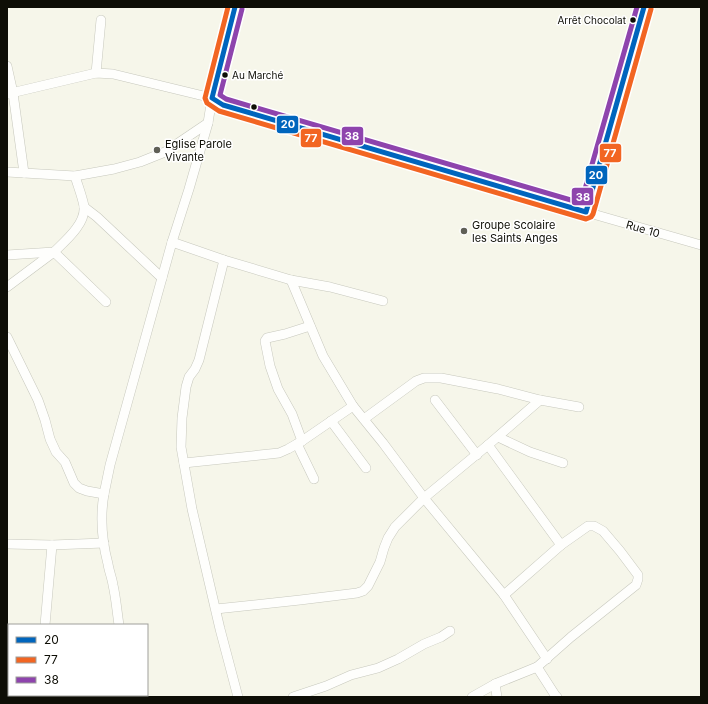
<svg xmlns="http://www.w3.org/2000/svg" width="708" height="704" font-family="Inter,sans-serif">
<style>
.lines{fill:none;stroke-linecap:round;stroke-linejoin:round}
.minor-casing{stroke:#c7c8bd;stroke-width:10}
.minor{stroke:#fefefc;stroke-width:9}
.bus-1-casing{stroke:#fff;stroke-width:8}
.bus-2-casing{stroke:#fff;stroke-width:8}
.bus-3-casing{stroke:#fff;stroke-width:8}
.bus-1{stroke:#0065bd;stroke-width:5}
.bus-2{stroke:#f26522;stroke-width:5}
.bus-3{stroke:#8e44ad;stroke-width:5}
.bus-dot{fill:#0e0e06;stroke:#fff;stroke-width:1.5}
.poi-dot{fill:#5f5f56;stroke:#fff;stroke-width:1.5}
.labels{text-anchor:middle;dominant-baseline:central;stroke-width:3;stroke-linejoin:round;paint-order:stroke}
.bus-label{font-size:10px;fill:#0e0e06;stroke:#fff;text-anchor:end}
.poi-label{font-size:11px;fill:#0e0e06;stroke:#fff;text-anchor:start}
.street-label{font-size:11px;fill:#0e0e06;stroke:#fff}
.line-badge{stroke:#fff;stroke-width:1.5}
.badge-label{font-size:11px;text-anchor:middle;font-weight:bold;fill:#fff}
</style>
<rect width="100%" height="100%" fill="#f6f6ea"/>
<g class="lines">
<defs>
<g id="minor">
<path d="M 7,66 L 13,93 L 24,173"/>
<path d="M 96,73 L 101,20"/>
<path d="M 7,94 L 96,73 L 113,74 L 212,98 L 223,105 L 586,212 L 701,245"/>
<path d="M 7,172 L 75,176 L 114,169 L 140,162 L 165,152 L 208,123"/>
<path d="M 84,207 L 97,217 L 162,278"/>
<path d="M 172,242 L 224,260 L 291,280 L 330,287 L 383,301"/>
<path d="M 7,255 L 54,252 C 65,241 86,224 84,206 C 82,196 78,186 75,176"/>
<path d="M 224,260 L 199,360 L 195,369 L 189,377 L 186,387 L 182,418 L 181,447 L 192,509 L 220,629 L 238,697"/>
<path d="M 291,280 L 323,356 L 353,406 L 383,443 L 424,498 L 504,595 L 547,659"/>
<path d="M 7,287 L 54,252 L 106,302"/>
<path d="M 7,337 L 38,400 L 45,420 L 50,439 L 56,452 L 65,462 L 74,483 L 79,488 L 87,491 L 104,494 C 100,517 102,541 108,564 C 109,571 112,578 113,585 C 116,598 117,612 119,625"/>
<path d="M 435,400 L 477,455"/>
<path d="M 364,419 L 416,381 L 424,378 L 441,378 L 498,389 L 540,400 L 579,407"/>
<path d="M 331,421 L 366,468"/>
<path d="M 498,437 L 530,452 L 563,463"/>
<path d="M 302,441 L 292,414 L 278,389 L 270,366 L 265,341 L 267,338 L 285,334 L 310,326"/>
<path d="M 297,444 L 314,479"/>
<path d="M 488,445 L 561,545"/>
<path d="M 184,463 L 279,453 L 288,449 L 302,441 L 353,406"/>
<path d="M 104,494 L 110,465 L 172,242 L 189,189 L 208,123 L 212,98 L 235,7"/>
<path d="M 7,544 L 52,545 L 104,543"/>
<path d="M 216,609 L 300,600 L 357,593 L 363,591 L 368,586 L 380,562 L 384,548 L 388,538 L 395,527 L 424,498 L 488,445 L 540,400"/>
<path d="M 45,625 L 52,545"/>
<path d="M 537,667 L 555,695 L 557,697"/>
<path d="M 7,673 L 9,673"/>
<path d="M 495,684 L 497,697"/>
<path d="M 121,695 L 121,697"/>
<path d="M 40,697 L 40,695"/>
<path d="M 293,697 L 326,686 L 351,675 L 378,668 L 398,659 L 424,644 L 441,637 L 450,631"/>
<path d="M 472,697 L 495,684 L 537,667 L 571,637 L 636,585 L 638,579 L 638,575 L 620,551 L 603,531 L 594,526 L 588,526 L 561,545 L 504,595"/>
</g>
</defs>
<use href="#minor" class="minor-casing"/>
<use href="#minor" class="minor"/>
<defs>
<path id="bus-1" d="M 235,7 L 212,98 L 223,105 L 586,212 L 644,7"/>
<path id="bus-2" d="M 228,7 L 205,98 L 207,103 L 219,111 L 586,219 L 591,217 L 593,214 L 651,9"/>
<path id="bus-3" d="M 242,9 L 220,95 L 226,99 L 581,203 L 637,7"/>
</defs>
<use href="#bus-1" class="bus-1-casing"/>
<use href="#bus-2" class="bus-2-casing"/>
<use href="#bus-3" class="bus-3-casing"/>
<use href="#bus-1" class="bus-1"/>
<use href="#bus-2" class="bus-2"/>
<use href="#bus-3" class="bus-3"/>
</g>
<g class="bus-dot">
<circle cx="633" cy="20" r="3.5"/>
<circle cx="225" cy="75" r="3.5"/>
<circle cx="254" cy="107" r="3.5"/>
</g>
<g class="poi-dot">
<circle cx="157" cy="150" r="4"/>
<circle cx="464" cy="231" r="4"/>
</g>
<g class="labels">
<g class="bus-label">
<text x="626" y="20">Arrêt Chocolat</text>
<text x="232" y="75" text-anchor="start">Au Marché</text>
</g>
<g class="poi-label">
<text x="165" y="144">Eglise Parole<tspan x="165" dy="13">Vivante</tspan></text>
<text x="472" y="225">Groupe Scolaire<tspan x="472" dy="13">les Saints Anges</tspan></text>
</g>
<g class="street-label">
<text transform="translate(643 229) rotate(16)">Rue 10</text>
</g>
</g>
<g class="line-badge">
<rect x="276" y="115" width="23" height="19" rx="4" fill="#0065bd"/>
<rect x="341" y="126" width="23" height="20" rx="4" fill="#8e44ad"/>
<rect x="300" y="128" width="22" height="20" rx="4" fill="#f26522"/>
<rect x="599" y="143" width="23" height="20" rx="4" fill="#f26522"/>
<rect x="585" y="165" width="23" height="20" rx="4" fill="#0065bd"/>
<rect x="571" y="187" width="23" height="19" rx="4" fill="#8e44ad"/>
</g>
<g class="badge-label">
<text x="288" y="128">20</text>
<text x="352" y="140">38</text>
<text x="311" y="142">77</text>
<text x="610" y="157">77</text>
<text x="596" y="179">20</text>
<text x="583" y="201">38</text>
</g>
<rect width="708" height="704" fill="none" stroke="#0e0e06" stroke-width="16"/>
<rect x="8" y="624" width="140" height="72" fill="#ffffff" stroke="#9f9f9b"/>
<rect x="16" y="637" width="20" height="6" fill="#0065bd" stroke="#9f9f9b"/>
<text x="44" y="644" font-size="12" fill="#0e0e06">20</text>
<rect x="16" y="657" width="20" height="6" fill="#f26522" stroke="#9f9f9b"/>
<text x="44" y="664" font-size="12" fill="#0e0e06">77</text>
<rect x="16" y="677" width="20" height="6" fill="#8e44ad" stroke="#9f9f9b"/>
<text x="44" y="684" font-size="12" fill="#0e0e06">38</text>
</svg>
